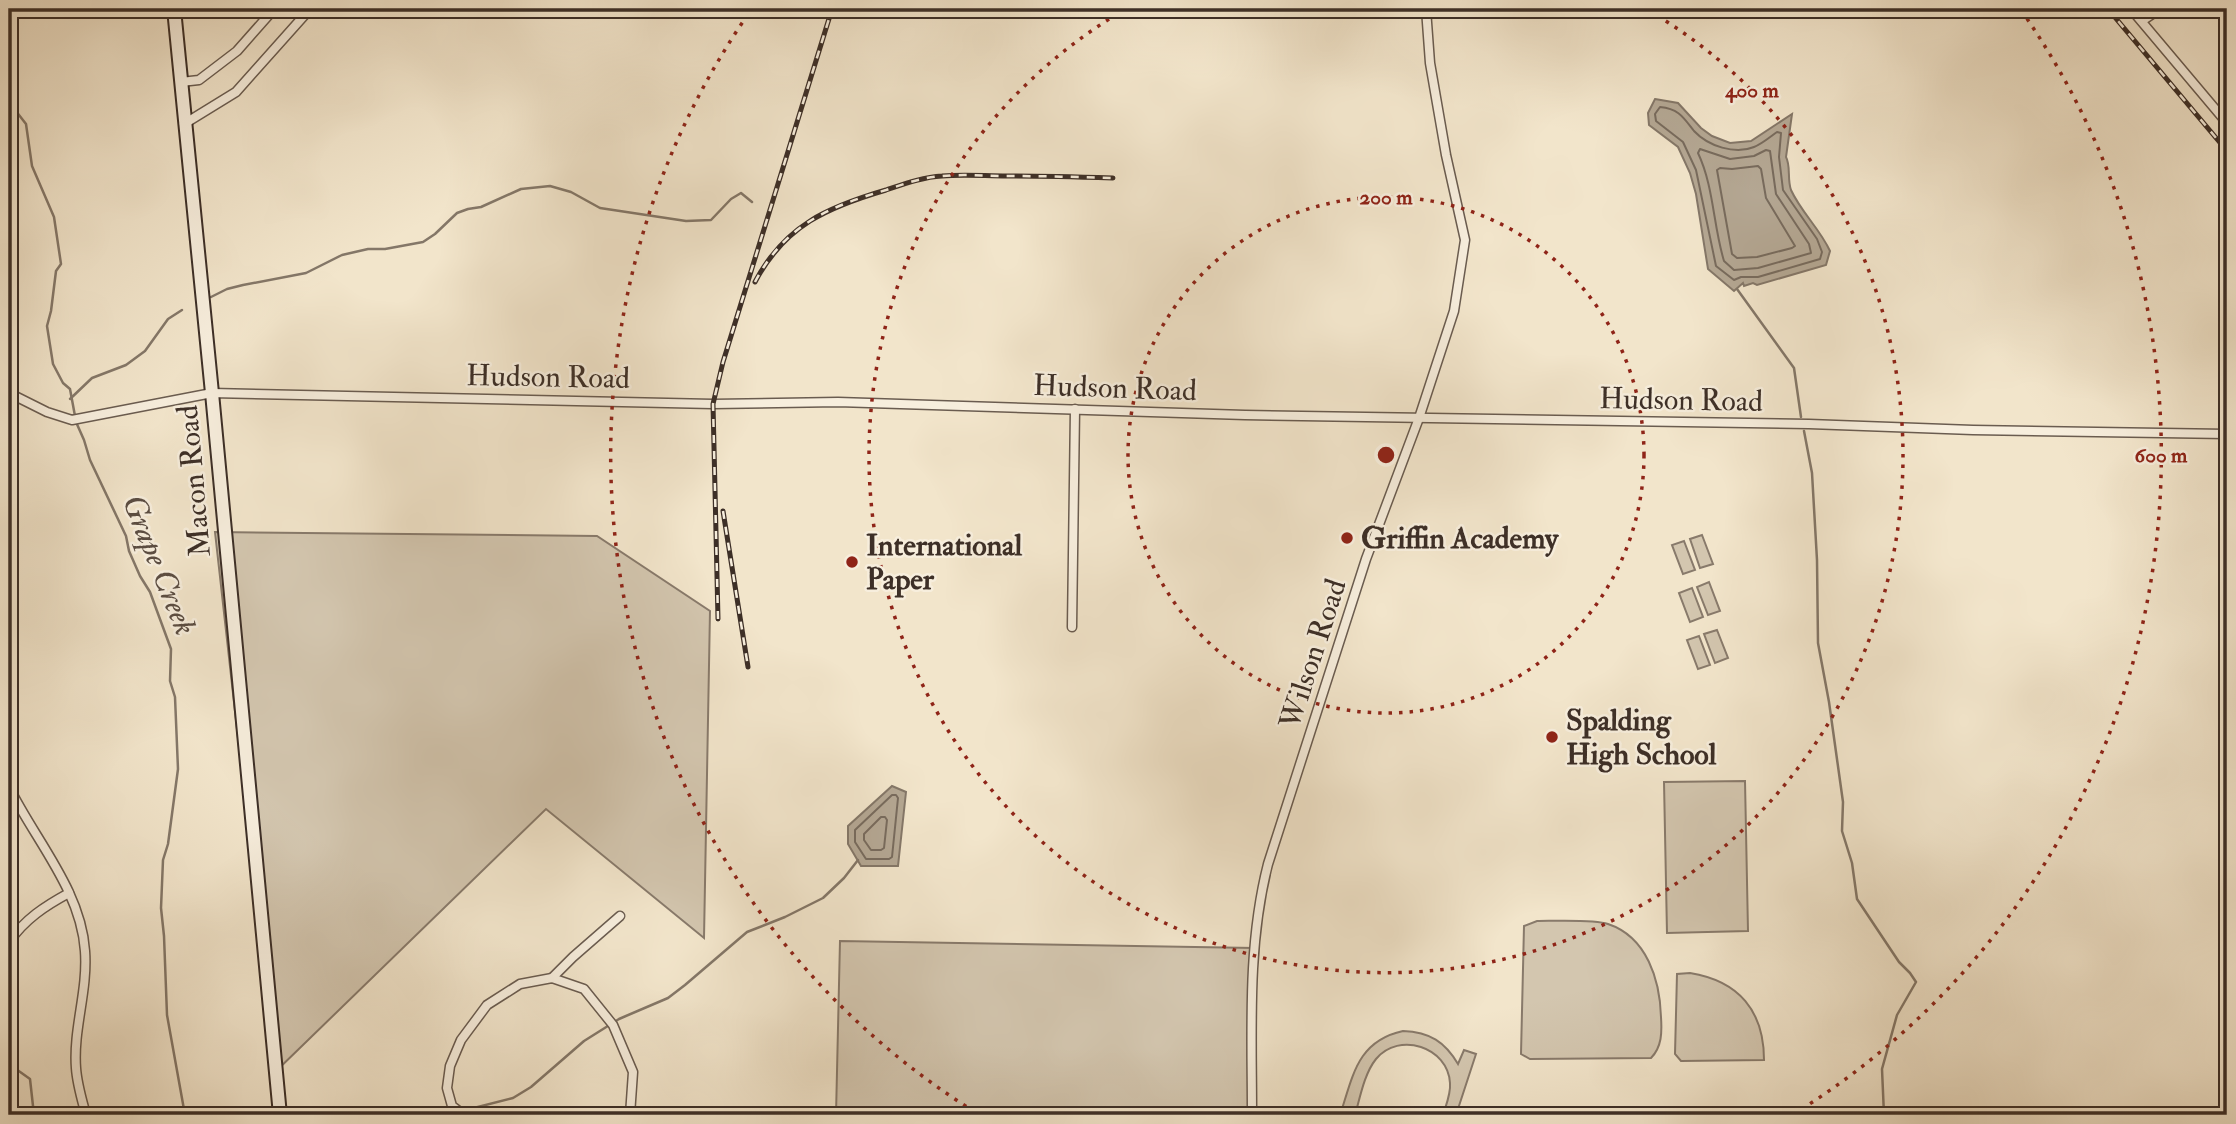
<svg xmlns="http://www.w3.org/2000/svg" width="2236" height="1124" font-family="'IM FELL Double Pica',serif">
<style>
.green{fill:#d3c6af;stroke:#887a6b;stroke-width:2}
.water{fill:#b4a793;stroke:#847768;stroke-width:2}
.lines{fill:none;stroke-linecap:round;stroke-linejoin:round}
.shore{stroke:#786b5d;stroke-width:2}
.stream{stroke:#847768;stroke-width:2.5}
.street-casing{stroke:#6a5c50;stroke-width:11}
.secondary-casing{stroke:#3d2f27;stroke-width:16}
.street{stroke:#f7eedd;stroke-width:8}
.secondary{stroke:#f7eedd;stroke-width:12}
.rail-casing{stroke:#3d2f27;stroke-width:5}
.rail{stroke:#f7eedd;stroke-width:2.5;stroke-dasharray:8;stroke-linecap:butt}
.ring{fill:none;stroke:#8f2418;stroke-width:3.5;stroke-dasharray:3.5 7}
.poi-dot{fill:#8f2418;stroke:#f7eedd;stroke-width:2.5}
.labels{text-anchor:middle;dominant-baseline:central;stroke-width:5;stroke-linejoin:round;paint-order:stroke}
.street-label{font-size:30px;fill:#3d2f27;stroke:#f7eedd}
.poi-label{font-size:30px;font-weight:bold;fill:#3d2f27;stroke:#f7eedd;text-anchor:start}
.water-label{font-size:32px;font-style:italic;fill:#5b4d42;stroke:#f7eedd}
.centre{fill:#8f2418;stroke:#f7eedd;stroke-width:3.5}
.ring-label{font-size:21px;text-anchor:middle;font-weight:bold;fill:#8f2418;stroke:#f7eedd;stroke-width:5;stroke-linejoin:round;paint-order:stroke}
</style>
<rect width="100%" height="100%" fill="#f2e5cb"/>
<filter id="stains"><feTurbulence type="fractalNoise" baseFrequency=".00286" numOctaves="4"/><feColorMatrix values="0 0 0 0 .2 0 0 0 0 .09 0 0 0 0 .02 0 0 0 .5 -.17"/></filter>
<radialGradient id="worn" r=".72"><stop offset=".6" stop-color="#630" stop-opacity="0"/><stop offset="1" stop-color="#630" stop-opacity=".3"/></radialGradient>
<g class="green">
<path d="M 215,532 L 597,536 L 710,611 L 704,938 L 546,809 L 271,1076 L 249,837 Z"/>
<path d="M 1702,535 L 1713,564 L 1700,568 L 1690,539 Z"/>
<path d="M 1684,541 L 1695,570 L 1683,574 L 1672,545 Z"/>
<path d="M 1709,582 L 1720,611 L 1708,615 L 1697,587 Z"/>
<path d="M 1692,588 L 1703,617 L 1690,622 L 1679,593 Z"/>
<path d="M 1717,630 L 1728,658 L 1715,663 L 1704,634 Z"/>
<path d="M 1699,636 L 1710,665 L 1698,669 L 1687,640 Z"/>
<path d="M 1745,781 L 1748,931 L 1667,933 L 1664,782 Z"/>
<path d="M 1537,921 C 1553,921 1594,919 1608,924 C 1647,937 1660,980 1661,1017 C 1662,1032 1662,1047 1651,1058 L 1530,1059 L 1521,1054 L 1524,926 Z"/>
<path d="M 840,941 L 1254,948 L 1250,1115 L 836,1115 Z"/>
<path d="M 1690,973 C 1739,981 1764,1011 1764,1060 L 1681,1061 L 1675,1054 L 1677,974 Z"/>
<path d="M 1403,1031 C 1430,1032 1445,1042 1458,1064 L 1464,1050 L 1476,1054 L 1456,1115 L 1443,1115 C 1446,1105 1451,1094 1450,1083 C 1448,1047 1399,1031 1376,1059 C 1364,1074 1360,1098 1355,1115 L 1340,1115 C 1353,1076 1357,1041 1403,1031 Z"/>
</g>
<g class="water">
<path d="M 1655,99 L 1678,103 L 1701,128 L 1712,136 L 1730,143 L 1751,141 L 1792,114 L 1786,157 C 1791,166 1787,179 1791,190 C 1801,212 1820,229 1830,251 L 1826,265 L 1757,285 L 1753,283 L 1744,286 L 1743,283 L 1734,291 L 1708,269 L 1696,194 L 1690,173 L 1678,147 L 1649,125 L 1648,113 Z"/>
<path d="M 892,786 L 906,792 L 898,866 L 861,866 L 848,844 L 848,826 Z"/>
</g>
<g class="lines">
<g class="shore">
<path d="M 1660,107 C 1679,109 1683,117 1694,131 C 1708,146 1735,155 1754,147 C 1762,144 1770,137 1777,132 L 1781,133 L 1779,157 L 1783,190 L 1817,239 L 1822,252 L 1820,259 L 1758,277 L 1741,277 L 1734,280 L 1716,266 L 1696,170 L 1683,142 L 1656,121 L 1655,114 Z"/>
<path d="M 1700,149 L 1730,159 L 1754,156 L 1766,150 L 1770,151 L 1776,194 L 1809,244 L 1811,253 L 1758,268 L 1734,270 L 1724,261 C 1713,225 1714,187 1698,153 Z"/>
<path d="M 1758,166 L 1761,169 L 1766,198 L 1795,246 L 1792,248 L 1757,257 L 1737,258 L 1732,254 L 1717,170 L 1720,168 L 1732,169 Z"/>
<path d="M 892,795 L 896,795 L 898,798 L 892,857 L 889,859 L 866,859 L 855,842 L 855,830 Z"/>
<path d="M 881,817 L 885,817 L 887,820 L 884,848 L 881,850 L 871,850 L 864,840 L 864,834 Z"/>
</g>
<g class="stream">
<path d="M 9,93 L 12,106 L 26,124 L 32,166 L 54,217 L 61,264 L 56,271 L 51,311 L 47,326 L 53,364 L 63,383 L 70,389 L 75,416"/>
<path d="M 1737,289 L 1794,368 L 1801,417"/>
<path d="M 211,297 L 227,289 L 243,285 L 306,273 L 342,255 L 368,249 L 385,249 L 423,242 L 435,234 L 457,213 L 468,209 L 481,207 L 521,189 L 550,186 L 571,192 L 600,208 L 686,221 L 711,220 L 731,199 L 741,193 L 752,202"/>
<path d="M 70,399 L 92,378 L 126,365 L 145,351 L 168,319 L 182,310"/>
<path d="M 76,422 L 84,440 L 90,460 L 126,536 L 129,551 L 140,576 L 150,592 L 171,649 L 170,681 L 175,697 L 178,769 L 168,844 L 163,860 L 161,908 L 164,936 L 167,1015 L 185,1115"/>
<path d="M 1804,431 L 1812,473 L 1817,560 L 1818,643 L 1829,702 L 1843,802 L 1842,831 L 1852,863 L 1857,899 L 1899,962 L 1910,973 L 1916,982 L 1897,1015 L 1882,1069 L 1884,1115"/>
<path d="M 9,1064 L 30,1079 L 34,1115"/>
<path d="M 462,1111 L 513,1098 L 531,1087 L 584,1041 L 619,1019 L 668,998 L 685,985 L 747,932 L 785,917 L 823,898 L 844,878 L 858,860"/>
</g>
<defs>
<g id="street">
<path d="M 2131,9 L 2227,123"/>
<path d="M 2142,21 L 2160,9"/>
<path d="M 181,82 L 199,80 L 237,51 L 274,9"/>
<path d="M 184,124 L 236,92 L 310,9"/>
<path d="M 9,393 L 47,412 L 72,420 L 212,393 L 713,404 L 838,402 L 1245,415 L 1809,424 L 1973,430 L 2227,434"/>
<path d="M 1072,627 L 1075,409"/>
<path d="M 9,787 C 35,840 81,890 85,951 C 88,991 73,1029 76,1068 C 77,1084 82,1100 86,1115"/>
<path d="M 9,942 C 25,919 45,906 69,893"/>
<path d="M 552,978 L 573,957 L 620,916"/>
<path d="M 464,1115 L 452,1106 L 447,1088 L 450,1066 L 461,1040 L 487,1005 L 520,984 L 552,978 L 584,989 L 613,1025 L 633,1072 L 630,1115"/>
<path d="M 1252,1115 C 1252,1031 1247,946 1268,864 L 1366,559 L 1419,418 L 1454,311 L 1465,240 L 1446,155 L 1430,63 L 1426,9"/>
</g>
<path id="secondary" d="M 174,9 L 212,393 L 280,1115"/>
</defs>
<use href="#street" class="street-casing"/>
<use href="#secondary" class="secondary-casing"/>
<use href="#street" class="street"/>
<use href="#secondary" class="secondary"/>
<defs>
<g id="rail">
<path d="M 2108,9 L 2227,151"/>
<path d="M 755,282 C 785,225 828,207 886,190 C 904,184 923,177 942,176 C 964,174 985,176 1007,176 C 1042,176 1078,177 1113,178"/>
<path d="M 723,511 L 748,667"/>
<path d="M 718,619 L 713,404 L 723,362 L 832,9"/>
</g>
</defs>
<use href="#rail" class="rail-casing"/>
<use href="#rail" class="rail"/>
</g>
<g class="ring">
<circle cx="1386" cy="455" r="258"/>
<path d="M1648 10A517 517 0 1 1 1124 10"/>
<path d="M975 1112A775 775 0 0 1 751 10M2021 10A775 775 0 0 1 1797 1112"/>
</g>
<g class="poi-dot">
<circle cx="1347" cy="538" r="7"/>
<circle cx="852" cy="562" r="7"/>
<circle cx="1552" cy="737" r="7"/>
</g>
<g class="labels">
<g class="street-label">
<text transform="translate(548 377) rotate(1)">Hudson Road</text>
<text transform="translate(1115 388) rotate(2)">Hudson Road</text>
<text transform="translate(1681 400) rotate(1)">Hudson Road</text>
<text transform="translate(194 481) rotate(-95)">Macon Road</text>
<text transform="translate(1313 654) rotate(-72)">Wilson Road</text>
</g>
<g class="poi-label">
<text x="1361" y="538">Griffin Academy</text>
<text x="866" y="545">International<tspan x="866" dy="34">Paper</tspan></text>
<text x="1566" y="720">Spalding<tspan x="1566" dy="34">High School</tspan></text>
</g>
<g class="water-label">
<text transform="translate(159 565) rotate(68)">Grape Creek</text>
</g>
</g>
<circle cx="1386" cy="455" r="10" class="centre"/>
<g class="ring-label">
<text x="1752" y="97">400 m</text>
<text x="1386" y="204">200 m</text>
<text x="2161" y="462">600 m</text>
</g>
<rect width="2236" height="1124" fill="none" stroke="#f2e5cb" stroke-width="35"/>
<rect x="10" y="10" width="2215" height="1103" fill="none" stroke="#3d2f27" stroke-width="3.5"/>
<rect x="18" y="18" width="2201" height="1089" fill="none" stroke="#3d2f27" stroke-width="2"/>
<rect width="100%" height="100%" filter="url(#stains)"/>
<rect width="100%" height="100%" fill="url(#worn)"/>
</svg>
